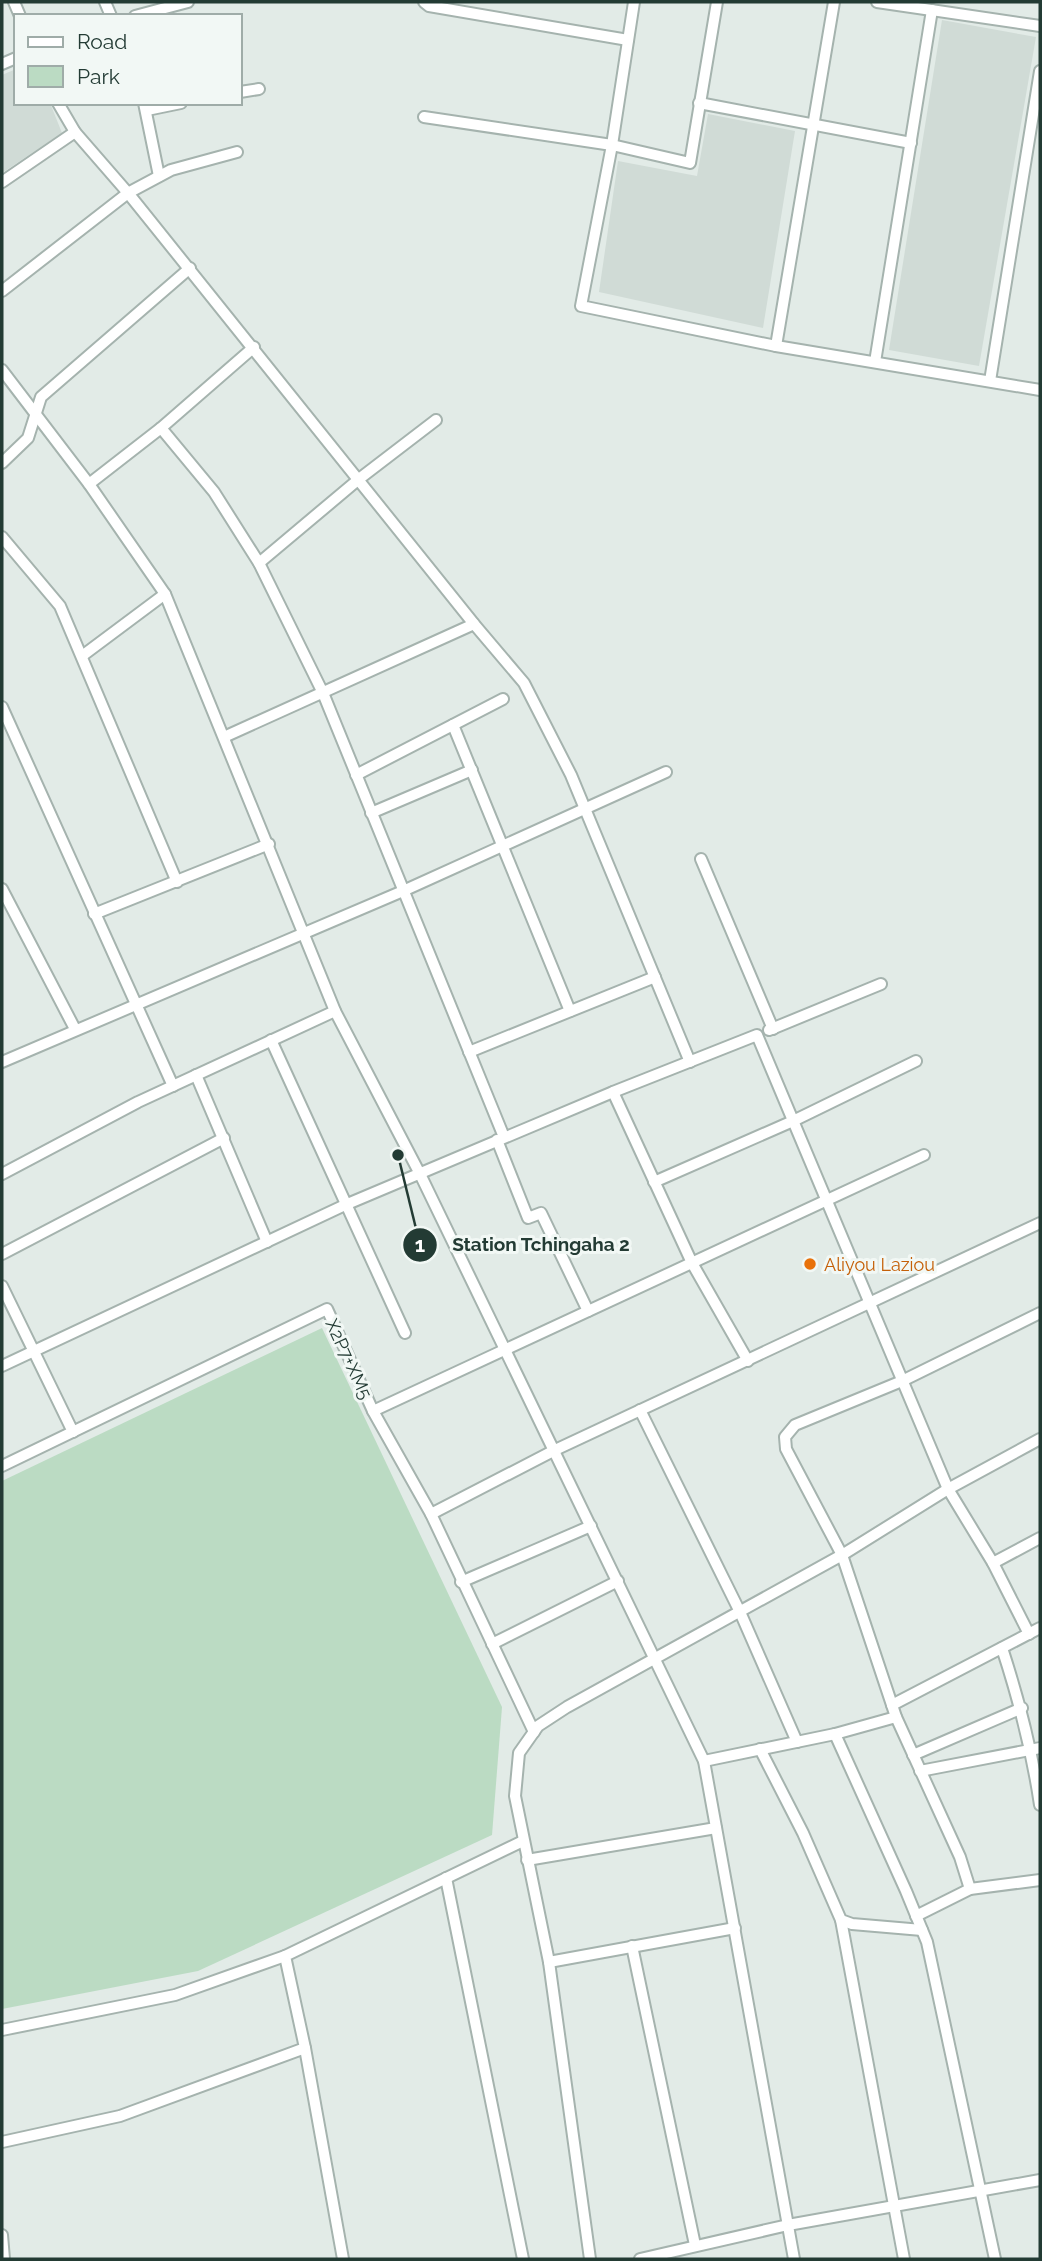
<svg xmlns="http://www.w3.org/2000/svg" width="1042" height="2261" font-family="Raleway,sans-serif">
<style>
.built{fill:#d0dbd6}
.green{fill:#bbdbc3}
.lines{fill:none;stroke-linecap:round;stroke-linejoin:round}
.minor-casing{stroke:#a5b3ae;stroke-width:14}
.minor{stroke:#fff;stroke-width:10}
.food-dot{fill:#e8710a;stroke:#f2f8f5;stroke-width:2.5}
.labels{text-anchor:middle;dominant-baseline:central;stroke-width:6;stroke-linejoin:round;paint-order:stroke}
.food-label{font-size:18px;fill:#c56008;stroke:#f2f8f5;text-anchor:start}
.street-label{font-size:18px;fill:#233b34;stroke:#f2f8f5}
.leader{fill:none;stroke:#233b34;stroke-width:2.5}
.callout-dot{fill:#233b34;stroke:#f2f8f5;stroke-width:2.5}
.mark-label{font-size:21px;text-anchor:middle;font-weight:bold;fill:#fff}
.callout-label{font-size:19px;text-anchor:middle;font-weight:bold;fill:#233b34;stroke:#f2f8f5;stroke-width:6;stroke-linejoin:round;paint-order:stroke}
</style>
<rect width="100%" height="100%" fill="#e2ebe7"/>
<g class="built">
<path d="M 942,20 L 1036,37 L 979,366 L 889,350 Z"/>
<path d="M 16,69 L 16,103 L 50,103 L 62,133 L 2,173 L 2,75 Z"/>
<path d="M 708,114 L 795,131 L 763,328 L 599,292 L 618,161 L 697,176 Z"/>
</g>
<path class="green" d="M 322,1328 L 502,1707 L 492,1835 L 198,1971 L 2,2009 L 2,1481 Z"/>
<g class="lines">
<defs>
<g id="minor">
<path d="M 14,2 L 20,16"/>
<path d="M 105,2 L 111,16"/>
<path d="M 424,2 L 429,6 L 628,40"/>
<path d="M 634,2 L 612,145 L 581,306 L 776,346 L 1040,390"/>
<path d="M 877,2 L 1040,26"/>
<path d="M 135,16 L 188,2"/>
<path d="M 2,64 L 16,58"/>
<path d="M 240,92 L 259,89"/>
<path d="M 58,103 L 75,132 L 128,193 L 474,624 L 524,683 L 571,775 L 690,1062"/>
<path d="M 144,103 L 159,176"/>
<path d="M 699,103 L 911,143"/>
<path d="M 147,110 L 181,103"/>
<path d="M 424,117 L 612,145 L 690,163 L 717,2"/>
<path d="M 2,182 L 75,132"/>
<path d="M 2,291 L 128,193 L 171,170 L 237,152"/>
<path d="M 776,346 L 834,2"/>
<path d="M 875,362 L 932,10"/>
<path d="M 2,370 L 89,484 L 165,594 L 335,1011 L 420,1174 L 704,1761 L 794,2259"/>
<path d="M 990,381 L 1040,71"/>
<path d="M 161,428 L 214,492 L 259,563 L 323,693 L 504,1137"/>
<path d="M 2,463 L 28,438 L 41,397 L 190,268"/>
<path d="M 89,484 L 161,428 L 254,347"/>
<path d="M 2,537 L 60,606 L 177,882"/>
<path d="M 259,563 L 359,479 L 436,420"/>
<path d="M 82,656 L 165,594"/>
<path d="M 2,707 L 173,1086"/>
<path d="M 453,725 L 570,1011"/>
<path d="M 224,737 L 474,624"/>
<path d="M 356,775 L 503,699"/>
<path d="M 371,813 L 472,770"/>
<path d="M 701,859 L 773,1029"/>
<path d="M 2,889 L 75,1029"/>
<path d="M 94,914 L 269,844"/>
<path d="M 769,1030 L 881,984"/>
<path d="M 271,1040 L 405,1333"/>
<path d="M 469,1052 L 655,977"/>
<path d="M 2,1062 L 403,891 L 666,772"/>
<path d="M 196,1075 L 267,1242"/>
<path d="M 613,1092 L 692,1263 L 748,1361"/>
<path d="M 497,1140 L 528,1218 L 541,1213 L 588,1311"/>
<path d="M 2,1174 L 138,1102 L 335,1011"/>
<path d="M 654,1182 L 793,1121 L 916,1061"/>
<path d="M 2,1254 L 224,1138"/>
<path d="M 2,1286 L 73,1432"/>
<path d="M 2,1366 L 345,1205 L 613,1092 L 757,1035 L 948,1489 L 993,1563 L 1029,1634"/>
<path d="M 640,1410 L 740,1612 L 797,1742"/>
<path d="M 373,1411 L 924,1155"/>
<path d="M 2,1466 L 327,1309 L 373,1411 L 431,1514 L 534,1732"/>
<path d="M 431,1514 L 555,1450 L 1040,1223"/>
<path d="M 993,1563 L 1040,1538"/>
<path d="M 461,1582 L 591,1526"/>
<path d="M 492,1644 L 618,1581"/>
<path d="M 1002,1648 C 1019,1700 1032,1751 1040,1805"/>
<path d="M 892,1705 L 1040,1628"/>
<path d="M 835,1734 L 906,1891 L 927,1942 L 995,2259"/>
<path d="M 760,1749 L 803,1833 L 841,1920 L 852,1924 L 922,1930"/>
<path d="M 913,1755 L 1022,1708"/>
<path d="M 704,1761 L 835,1734 L 896,1717"/>
<path d="M 920,1771 L 1040,1748"/>
<path d="M 527,1860 L 716,1828"/>
<path d="M 446,1878 L 523,2259"/>
<path d="M 970,1889 L 960,1857 L 896,1717 L 842,1555 L 786,1449 L 785,1437 L 795,1425 L 902,1381 L 1040,1313"/>
<path d="M 916,1916 L 970,1889 L 1040,1880"/>
<path d="M 841,1920 L 904,2259"/>
<path d="M 632,1946 L 695,2245"/>
<path d="M 549,1962 L 735,1928"/>
<path d="M 2,2030 L 175,1995 L 285,1956"/>
<path d="M 305,2048 L 343,2259"/>
<path d="M 2,2142 L 120,2116 L 305,2048 L 285,1956 L 523,1841"/>
<path d="M 2,2235 L 4,2259"/>
<path d="M 590,2259 L 549,1962 L 515,1796 L 519,1753 L 538,1726 L 567,1707 L 842,1555 L 948,1489 L 1040,1439"/>
<path d="M 640,2259 L 788,2225 L 1040,2180"/>
</g>
</defs>
<use href="#minor" class="minor-casing"/>
<use href="#minor" class="minor"/>
</g>
<circle class="food-dot" cx="810" cy="1264" r="7"/>
<g class="labels">
<g class="food-label">
<text x="824" y="1264">Aliyou Laziou</text>
</g>
<g class="street-label">
<text transform="translate(349 1359) rotate(65)">X2P7+XM5</text>
</g>
</g>
<path class="leader" d="M398 1155L420 1245"/>
<g class="callout-dot">
<circle cx="398" cy="1155" r="7"/>
<circle cx="420" cy="1245" r="18"/>
</g>
<g class="mark-label">
<text x="420" y="1252">1</text>
</g>
<g class="callout-label">
<text x="541" y="1251">Station Tchingaha 2</text>
</g>
<rect width="1042" height="2261" fill="none" stroke="#233b34" stroke-width="7"/>
<rect x="14" y="14" width="228" height="91" fill="#f2f8f5" stroke="#9faca8" stroke-width="2"/>
<rect x="28" y="37" width="35" height="10" fill="#ffffff" stroke="#9faca8" stroke-width="2"/>
<text x="77" y="49" font-size="21" fill="#233b34">Road</text>
<rect x="28" y="66" width="35" height="21" fill="#bbdbc3" stroke="#9faca8" stroke-width="2"/>
<text x="77" y="84" font-size="21" fill="#233b34">Park</text>
</svg>
